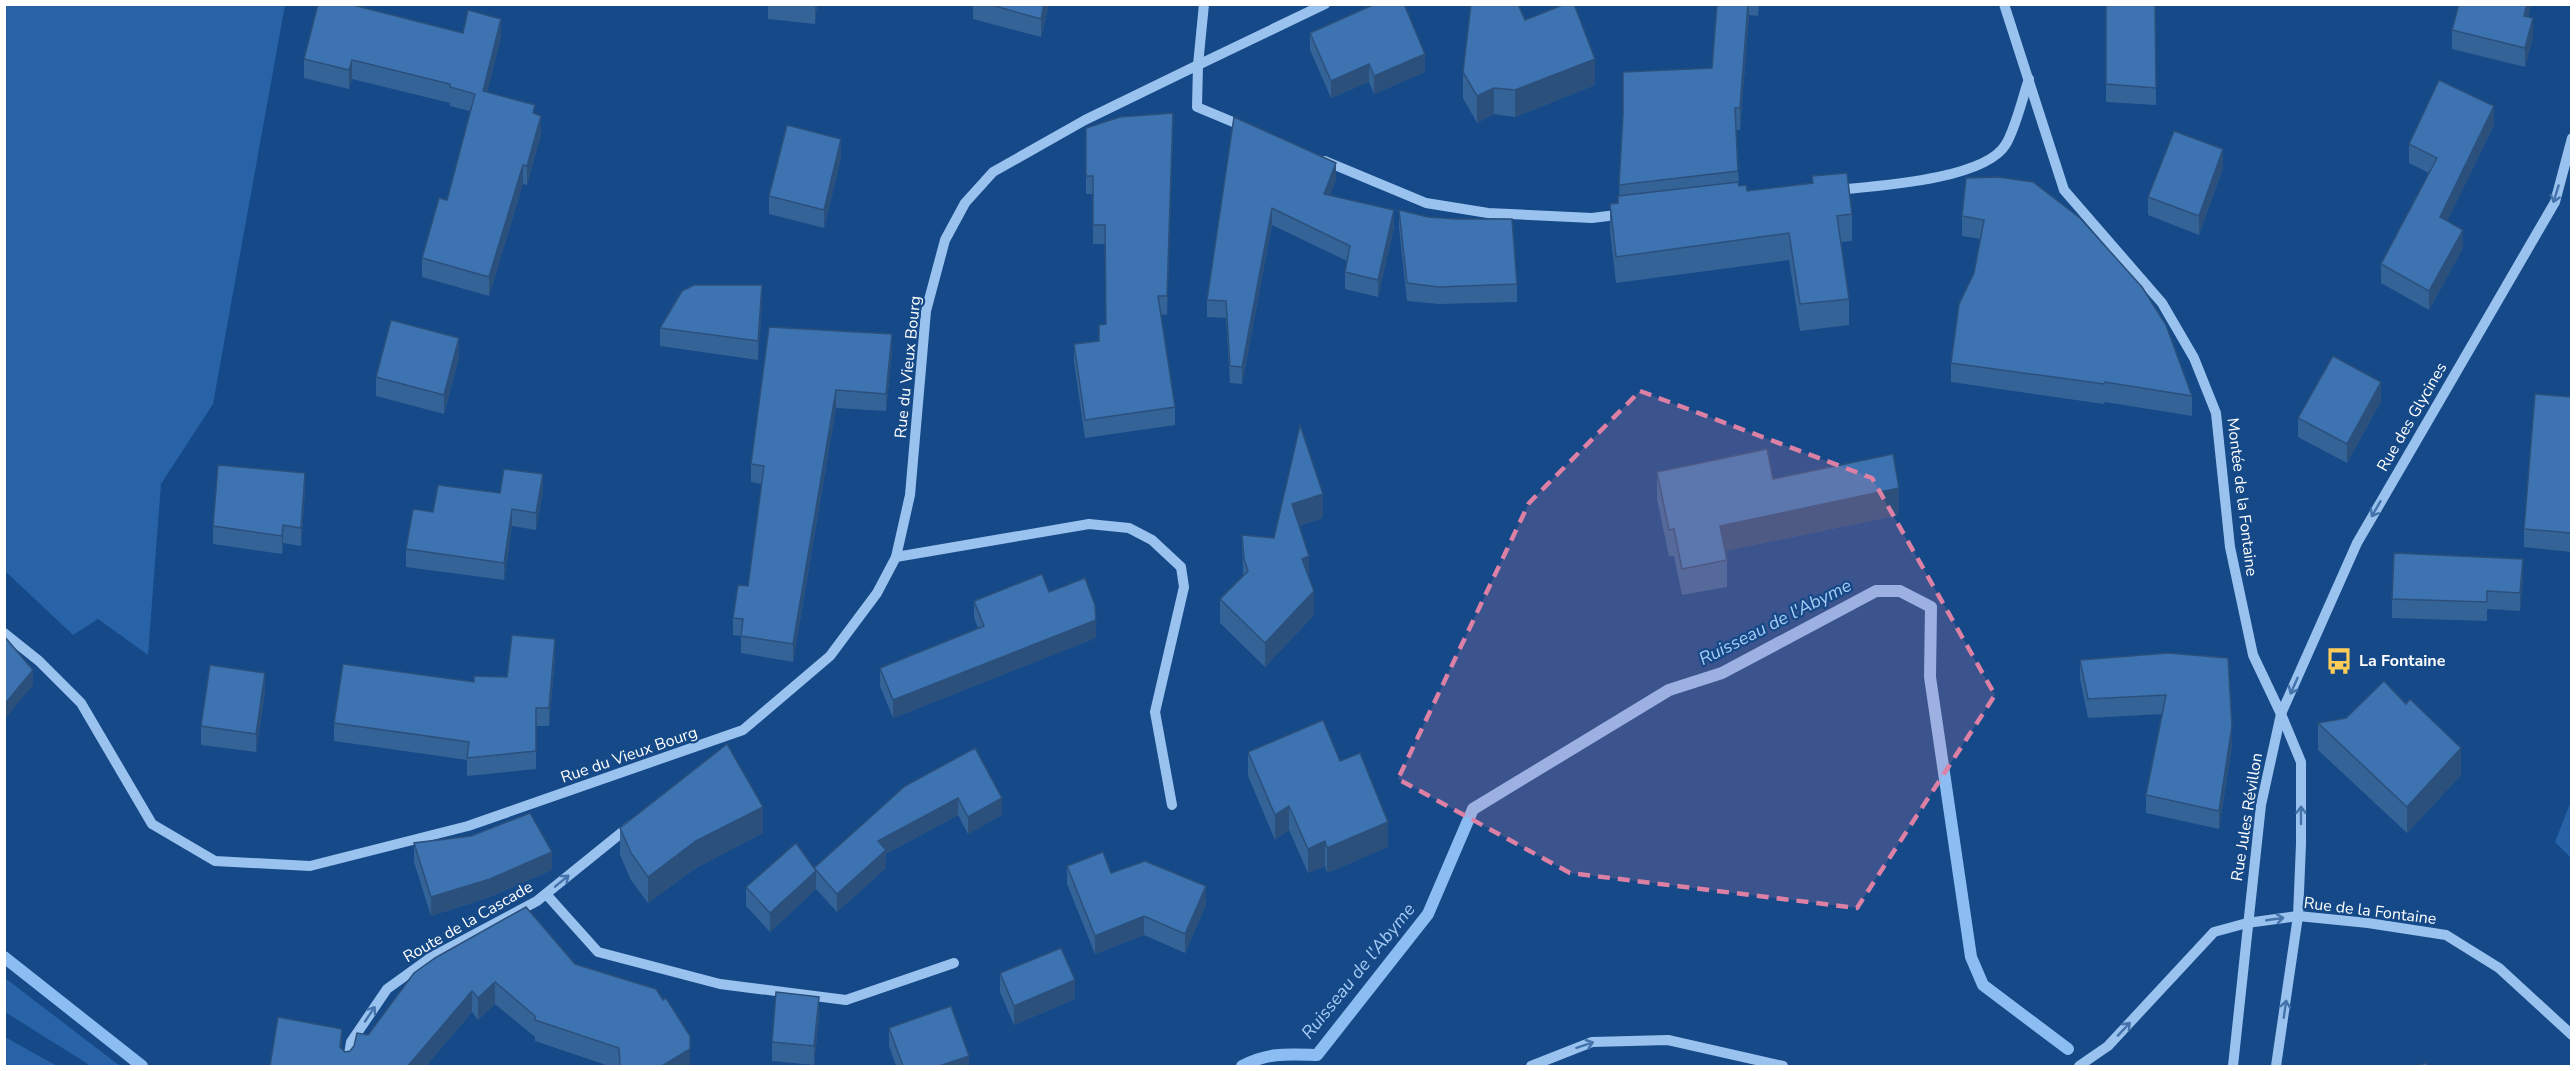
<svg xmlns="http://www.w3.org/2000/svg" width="2576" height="1071" font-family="'Nunito Sans',sans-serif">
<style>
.green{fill:#2763a6}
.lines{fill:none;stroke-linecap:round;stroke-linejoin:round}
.stream{stroke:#8cbdf2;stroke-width:12}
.minor{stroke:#9ac2ef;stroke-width:10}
.wall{fill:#346398}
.shaded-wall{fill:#2b507c}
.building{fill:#3d73b1;stroke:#2b507c;stroke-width:1.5}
.oneway{stroke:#4473ab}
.marked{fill:#dd80a5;fill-opacity:0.2;stroke:#dd80a5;stroke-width:4.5;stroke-dasharray:12 8;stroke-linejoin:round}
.labels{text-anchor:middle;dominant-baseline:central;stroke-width:4.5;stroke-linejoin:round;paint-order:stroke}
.street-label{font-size:16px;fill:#fff;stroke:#154987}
.poi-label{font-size:16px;font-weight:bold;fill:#fff;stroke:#154987;text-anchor:start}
.water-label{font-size:18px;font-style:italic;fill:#a6ccf6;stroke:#154987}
</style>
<rect width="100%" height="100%" fill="#154987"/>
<g class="green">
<path d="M 4,5 L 285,5 L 213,404 L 161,484 L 148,655 L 98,619 L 73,635 L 5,571 Z"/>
<path d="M 2571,801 L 2571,858 L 2555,842 Z"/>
<path d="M 4,978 L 5,978 L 120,1066 L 91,1066 L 5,1012 Z"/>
<path d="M 4,1037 L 5,1037 L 57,1066 L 5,1066 Z"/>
</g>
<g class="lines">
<g class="stream">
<path d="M 4,957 L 142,1066"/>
<path d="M 1242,1066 C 1269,1052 1288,1054 1317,1055 L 1428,914 L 1473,809 L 1669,690 L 1722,673 L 1876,591 L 1900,591 L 1931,607 L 1930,677 L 1971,957 L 1983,985 L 2068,1049"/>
</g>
<g class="minor">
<path d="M 2004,4 L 2064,190 L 2162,303 L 2194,358 L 2216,413 L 2230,547 L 2253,655 L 2281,714 L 2301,762 L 2301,844 L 2298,916 L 2276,1066"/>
<path d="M 1198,65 L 1325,4"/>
<path d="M 1198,65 L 1204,4"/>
<path d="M 1325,161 L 1426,203 L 1488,213 L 1592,218 L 1624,214"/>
<path d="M 1836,190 C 1876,186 1985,180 2006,144 C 2016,127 2022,99 2029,79"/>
<path d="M 896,557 L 1089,524 L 1129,528 L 1152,540 L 1181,567 L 1184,587 L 1155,712 L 1172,805"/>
<path d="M 4,633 L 39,661 L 81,703 L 152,824 L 215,861 L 310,866 L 468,826 L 743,730 L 830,656 L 877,593 L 896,557 L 910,495 L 926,311 L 945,240 L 965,203 L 993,172 L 1085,120 L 1198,65 L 1197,107 L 1245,127"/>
<path d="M 546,894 L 598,952 L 720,984 L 846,1000 L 954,963"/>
<path d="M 347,1066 L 351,1042 L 387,989 L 430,958 L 537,901 L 631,825"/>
<path d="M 1531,1066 L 1592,1042 L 1668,1040 L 1783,1066"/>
<path d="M 2079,1066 L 2108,1046 L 2214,932 L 2247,923 L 2298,916 L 2368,923 L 2446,935 L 2499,968 L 2572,1035"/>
<path d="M 2233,1066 L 2261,805 L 2281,714 L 2357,543 L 2555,202 L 2572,138"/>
</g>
</g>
<g class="wall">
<path d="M 768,4 L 817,4 L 815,24 L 768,19 Z"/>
<path d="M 973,4 L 1049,4 L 1041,37 L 973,19 Z"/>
<path d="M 1717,4 L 1759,4 L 1758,16 L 1749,15 L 1740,130 L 1736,130 L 1739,186 L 1747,191 L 1812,183 L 1812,176 L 1852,214 L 1852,241 L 1841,242 L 1849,299 L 1849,325 L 1800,331 L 1789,260 L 1616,283 L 1610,231 L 1610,204 L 1618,203 L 1619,196 L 1623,119 L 1712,68 Z"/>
<path d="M 2106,4 L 2155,5 L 2156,105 L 2106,102 Z"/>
<path d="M 2531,4 L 2528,17 L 2533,37 L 2525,67 L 2452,49 L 2452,30 Z"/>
<path d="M 1525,20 L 1595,85 L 1515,117 L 1494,114 L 1477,123 L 1463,98 L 1463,72 Z"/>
<path d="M 463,33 L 501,37 L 487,92 L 535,114 L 541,134 L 527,185 L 523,184 L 489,296 L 422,277 L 422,258 L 447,200 L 470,111 L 450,106 L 450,103 L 352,79 L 349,89 L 304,78 L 304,59 Z"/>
<path d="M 1310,33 L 1425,72 L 1374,94 L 1369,82 L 1331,98 L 1310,50 Z"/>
<path d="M 1234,117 L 1336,180 L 1330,195 L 1394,227 L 1378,297 L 1345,289 L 1345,272 L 1347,261 L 1272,225 L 1242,384 L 1230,383 L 1226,318 L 1207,317 L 1207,300 Z"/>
<path d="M 2494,125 L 2447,221 L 2463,248 L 2429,310 L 2381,283 L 2381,264 L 2429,173 L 2409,163 L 2409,144 Z"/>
<path d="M 1086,128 L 1173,131 L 1167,315 L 1161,314 L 1175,407 L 1175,425 L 1085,438 L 1074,362 L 1074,344 L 1099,341 L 1106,324 L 1105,244 L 1093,244 L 1093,194 L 1086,194 Z"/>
<path d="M 841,158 L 824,228 L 769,214 L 769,196 Z"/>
<path d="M 2223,168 L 2199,235 L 2148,215 L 2148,197 Z"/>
<path d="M 1966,178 L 2192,396 L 2192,416 L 2105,402 L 2104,404 L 1951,382 L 1951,363 L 1974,273 L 1981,239 L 1962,236 L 1962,216 Z"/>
<path d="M 1399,210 L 1428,217 L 1456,219 L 1517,284 L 1517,302 L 1439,304 L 1407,301 L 1399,228 Z"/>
<path d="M 762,303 L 758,360 L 660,346 L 660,328 Z"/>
<path d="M 769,327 L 892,352 L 886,411 L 836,408 L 793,662 L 741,653 L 741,636 L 733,635 L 733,618 L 748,586 L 762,484 L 751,482 L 751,464 Z"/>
<path d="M 459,357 L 444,414 L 376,396 L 376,377 Z"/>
<path d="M 2571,397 L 2571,552 L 2524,547 L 2524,529 Z"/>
<path d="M 2381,401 L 2347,463 L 2298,437 L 2298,418 Z"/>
<path d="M 1300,425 L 1323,518 L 1299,526 L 1309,578 L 1314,615 L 1265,667 L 1220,623 L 1220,599 L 1243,576 L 1242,535 L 1274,538 Z"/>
<path d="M 1657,472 L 1773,479 L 1899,515 L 1725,551 L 1727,560 L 1727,587 L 1682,595 L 1674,556 L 1669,556 L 1657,499 Z"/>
<path d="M 305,491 L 301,546 L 283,543 L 282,554 L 213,544 L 213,526 Z"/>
<path d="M 543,491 L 536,530 L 512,526 L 504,580 L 406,567 L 406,549 L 433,512 L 500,493 Z"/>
<path d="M 2523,578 L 2520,611 L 2487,609 L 2487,621 L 2392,618 L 2392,599 Z"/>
<path d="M 1049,592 L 1096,638 L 893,718 L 880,686 L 880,668 L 978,628 L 974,618 L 974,601 Z"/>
<path d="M 2168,653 L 2232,745 L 2219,829 L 2146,813 L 2146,795 L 2162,714 L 2088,718 L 2080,679 L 2080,660 Z"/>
<path d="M 555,657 L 549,726 L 536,726 L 536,769 L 467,776 L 467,760 L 334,741 L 334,723 L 474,682 L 507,677 Z"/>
<path d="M 265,692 L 256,752 L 201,745 L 201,726 Z"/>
<path d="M 2318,723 L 2461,775 L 2407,833 L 2318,750 Z"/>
<path d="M 975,748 L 1002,815 L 968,834 L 958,815 L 886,854 L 886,868 L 837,912 L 816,889 L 770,932 L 746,906 L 746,887 L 814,868 Z"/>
<path d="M 1248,752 L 1340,761 L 1388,847 L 1327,873 L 1325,866 L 1308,873 L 1289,830 L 1275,840 L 1248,776 Z"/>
<path d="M 620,828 L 763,833 L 696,868 L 648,903 L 631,880 L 620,855 Z"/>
<path d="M 414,843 L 552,870 L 490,897 L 431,916 L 414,862 Z"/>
<path d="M 1067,866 L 1111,873 L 1206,905 L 1185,953 L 1144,935 L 1095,954 L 1067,884 Z"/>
<path d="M 575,964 L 690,1066 L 609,1066 L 535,1041 L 535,1037 L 495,1004 L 478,1020 L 472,1012 L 426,1066 L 270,1066 L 342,1048 L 345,1052 L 350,1051 L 368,1035 L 414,973 Z"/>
<path d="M 1000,973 L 1075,999 L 1014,1025 L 1000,992 Z"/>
<path d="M 819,1016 L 814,1065 L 772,1061 L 772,1042 Z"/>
<path d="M 889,1028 L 969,1066 L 896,1066 L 889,1046 Z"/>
</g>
<g class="shaded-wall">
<path d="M 815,4 L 817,4 L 815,24 Z"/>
<path d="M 1044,4 L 1049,4 L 1041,37 L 1041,19 Z"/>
<path d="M 1748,4 L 1749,4 L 1749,15 L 1740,130 L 1740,108 Z"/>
<path d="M 2527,4 L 2531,4 L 2524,35 L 2524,16 Z"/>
<path d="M 2533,18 L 2533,37 L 2525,67 L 2525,48 Z"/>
<path d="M 501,19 L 501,37 L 483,109 L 483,91 Z"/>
<path d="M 1425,54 L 1425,72 L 1374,94 L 1374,76 Z"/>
<path d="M 1595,59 L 1595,85 L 1515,117 L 1515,90 Z"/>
<path d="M 352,60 L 352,79 L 349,89 L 349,70 Z"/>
<path d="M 1369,64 L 1369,82 L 1331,98 L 1331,81 Z"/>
<path d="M 1494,88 L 1494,114 L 1477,123 L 1477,96 Z"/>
<path d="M 2494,106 L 2494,125 L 2440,236 L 2440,217 Z"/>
<path d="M 1173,113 L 1173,131 L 1167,315 L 1167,296 Z"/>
<path d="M 541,116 L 541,134 L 527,185 L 527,166 Z"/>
<path d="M 841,139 L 841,158 L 824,228 L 824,210 Z"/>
<path d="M 2223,149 L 2223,168 L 2199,235 L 2199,216 Z"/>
<path d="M 1336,163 L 1336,180 L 1324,211 L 1324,194 Z"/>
<path d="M 523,165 L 523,184 L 489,296 L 489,277 Z"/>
<path d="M 1272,208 L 1272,225 L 1242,384 L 1242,367 Z"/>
<path d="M 1394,210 L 1394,227 L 1378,297 L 1378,280 Z"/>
<path d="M 2463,230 L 2463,248 L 2429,310 L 2429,291 Z"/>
<path d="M 762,285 L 762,303 L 758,360 L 758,341 Z"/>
<path d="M 892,334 L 892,352 L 886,411 L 886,394 Z"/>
<path d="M 459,338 L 459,357 L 444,414 L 444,395 Z"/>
<path d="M 2381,382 L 2381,401 L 2347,463 L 2347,444 Z"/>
<path d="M 836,390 L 836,408 L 793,662 L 793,644 Z"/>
<path d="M 305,473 L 305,491 L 301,546 L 301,528 Z"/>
<path d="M 543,474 L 543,491 L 536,530 L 536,513 Z"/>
<path d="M 1899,488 L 1899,515 L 1720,552 L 1720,526 Z"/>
<path d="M 1323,494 L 1323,518 L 1292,528 L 1292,504 Z"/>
<path d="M 512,509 L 512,526 L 504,580 L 504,563 Z"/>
<path d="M 283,525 L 283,543 L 282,554 L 282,536 Z"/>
<path d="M 1309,556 L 1309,580 L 1302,559 Z"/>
<path d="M 2523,559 L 2523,578 L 2520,611 L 2520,593 Z"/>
<path d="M 1314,591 L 1314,615 L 1265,667 L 1265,643 Z"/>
<path d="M 1096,620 L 1096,638 L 893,718 L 893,700 Z"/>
<path d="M 555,639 L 555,657 L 549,726 L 549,708 Z"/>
<path d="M 33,670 L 33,685 L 4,720 L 4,705 Z"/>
<path d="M 265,673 L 265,692 L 256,752 L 256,734 Z"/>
<path d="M 2232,726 L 2232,745 L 2219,829 L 2219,811 Z"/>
<path d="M 2461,748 L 2461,775 L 2407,833 L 2407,807 Z"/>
<path d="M 958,798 L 958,815 L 886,854 L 886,868 L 837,912 L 837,894 L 878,841 Z"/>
<path d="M 1002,798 L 1002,815 L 968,834 L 968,817 Z"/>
<path d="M 1289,806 L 1289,830 L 1275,840 L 1275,815 Z"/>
<path d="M 763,807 L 763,833 L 696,868 L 648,903 L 648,877 L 696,841 Z"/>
<path d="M 1388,822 L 1388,847 L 1327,873 L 1327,848 Z"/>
<path d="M 1325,841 L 1325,866 L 1308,873 L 1308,849 Z"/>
<path d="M 552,852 L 552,870 L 490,897 L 431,916 L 431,897 Z"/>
<path d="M 816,871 L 816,889 L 770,932 L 770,913 Z"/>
<path d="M 1206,886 L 1206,905 L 1185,953 L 1185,934 Z"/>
<path d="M 1144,916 L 1144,935 L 1095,954 L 1095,936 Z"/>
<path d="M 1075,980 L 1075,999 L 1014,1025 L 1014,1006 Z"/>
<path d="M 495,982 L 495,1004 L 478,1020 L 478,998 Z"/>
<path d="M 472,991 L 472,1012 L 426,1066 L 408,1066 Z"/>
<path d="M 819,997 L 819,1016 L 814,1065 L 814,1046 Z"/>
<path d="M 342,1029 L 342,1051 L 340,1047 Z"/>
<path d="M 690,1049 L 690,1066 L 662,1066 Z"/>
<path d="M 969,1056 L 969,1066 L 939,1066 Z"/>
</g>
<g class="building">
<path d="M 318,4 L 349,4 L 463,33 L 468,10 L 501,19 L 483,91 L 535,105 L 533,113 L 541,116 L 527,166 L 523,165 L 489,277 L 422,258 L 439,198 L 447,200 L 475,94 L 450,87 L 450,84 L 352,60 L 349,70 L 304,59 Z"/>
<path d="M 988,4 L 1044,4 L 1041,19 Z"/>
<path d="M 1375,4 L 1404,4 L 1425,54 L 1374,76 L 1369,64 L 1331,81 L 1310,33 Z"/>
<path d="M 1471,4 L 1518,4 L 1525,20 L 1565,4 L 1574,4 L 1595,59 L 1515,90 L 1494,88 L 1477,96 L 1463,72 Z"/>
<path d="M 1717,4 L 1748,4 L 1740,108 L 1735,108 L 1738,171 L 1619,185 L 1623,115 L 1623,72 L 1712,68 Z"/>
<path d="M 2106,4 L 2155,5 L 2156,88 L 2106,84 Z"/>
<path d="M 2459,4 L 2527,4 L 2524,16 L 2533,18 L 2525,48 L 2452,30 Z"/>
<path d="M 2439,80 L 2494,106 L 2440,217 L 2463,230 L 2429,291 L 2381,264 L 2437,158 L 2409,144 Z"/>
<path d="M 1173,113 L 1167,296 L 1158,296 L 1175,407 L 1085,420 L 1074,344 L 1099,341 L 1099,325 L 1106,324 L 1105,225 L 1093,225 L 1093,176 L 1086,176 L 1086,128 L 1120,117 Z"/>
<path d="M 1234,117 L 1336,163 L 1324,194 L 1394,210 L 1378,280 L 1345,272 L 1350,246 L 1272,208 L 1242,367 L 1230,366 L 1226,301 L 1207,300 Z"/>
<path d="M 787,125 L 841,139 L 824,210 L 769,196 Z"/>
<path d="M 2174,131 L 2223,149 L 2199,216 L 2148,197 Z"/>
<path d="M 1847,173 L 1852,214 L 1837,216 L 1849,299 L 1800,304 L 1789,233 L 1616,257 L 1610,204 L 1618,203 L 1618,196 L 1738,182 L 1739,186 L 1746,185 L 1747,191 L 1813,183 L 1812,176 Z"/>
<path d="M 1998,177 L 2033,182 L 2080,218 L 2142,287 L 2166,325 L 2192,396 L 2105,382 L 2104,384 L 1951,363 L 1959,304 L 1974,273 L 1984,220 L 1962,216 L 1966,178 Z"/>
<path d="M 1399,210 L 1428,217 L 1456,219 L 1512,219 L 1517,284 L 1439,287 L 1407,283 Z"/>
<path d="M 694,285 L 762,285 L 758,341 L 660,328 L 682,291 Z"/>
<path d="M 391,320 L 459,338 L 444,395 L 376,377 Z"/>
<path d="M 769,327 L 892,334 L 886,394 L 836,390 L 793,644 L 741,636 L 743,619 L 733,618 L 738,585 L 748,586 L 764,466 L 751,464 Z"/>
<path d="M 2333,356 L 2381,382 L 2347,444 L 2298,418 Z"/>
<path d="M 2535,394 L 2571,397 L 2571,533 L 2524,529 Z"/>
<path d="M 1300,425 L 1323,494 L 1292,504 L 1309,556 L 1302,559 L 1314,591 L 1265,643 L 1220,599 L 1248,571 L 1244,559 L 1242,535 L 1274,538 Z"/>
<path d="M 1767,449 L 1773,479 L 1893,454 L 1899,488 L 1720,526 L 1727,560 L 1682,569 L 1674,529 L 1669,530 L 1657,472 Z"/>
<path d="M 218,465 L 305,473 L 301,528 L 283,525 L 282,536 L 213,526 Z"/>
<path d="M 504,469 L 543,474 L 536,513 L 512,509 L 504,563 L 406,549 L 413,509 L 433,512 L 438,485 L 500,493 Z"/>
<path d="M 2394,553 L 2523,559 L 2520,593 L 2487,591 L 2487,602 L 2392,599 Z"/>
<path d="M 1042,574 L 1049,592 L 1085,578 L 1095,605 L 1096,620 L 893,700 L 880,668 L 984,626 L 974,601 Z"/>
<path d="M 512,635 L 555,639 L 549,708 L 536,708 L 536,751 L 467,758 L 469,742 L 334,723 L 343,664 L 474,682 L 474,676 L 507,677 Z"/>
<path d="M 4,636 L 33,670 L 4,705 Z"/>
<path d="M 2168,653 L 2228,658 L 2232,726 L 2219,811 L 2146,795 L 2166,695 L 2088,699 L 2080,660 Z"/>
<path d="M 210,665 L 265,673 L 256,734 L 201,726 Z"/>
<path d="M 2384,681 L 2406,704 L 2410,699 L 2461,748 L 2407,807 L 2318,723 L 2346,718 Z"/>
<path d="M 1323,720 L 1340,761 L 1360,753 L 1388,822 L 1327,848 L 1325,841 L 1308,849 L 1289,806 L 1275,815 L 1248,752 Z"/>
<path d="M 727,744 L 763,807 L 696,841 L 648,877 L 631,853 L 620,828 Z"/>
<path d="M 975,748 L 1002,798 L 968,817 L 958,798 L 878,841 L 886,850 L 837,894 L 814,868 L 905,786 Z"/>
<path d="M 530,813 L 552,852 L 490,879 L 431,897 L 414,843 L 471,836 Z"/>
<path d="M 796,843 L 816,871 L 770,913 L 746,887 Z"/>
<path d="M 1103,852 L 1111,873 L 1145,861 L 1206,886 L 1185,934 L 1144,916 L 1095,936 L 1067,866 Z"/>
<path d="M 526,907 L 575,964 L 656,989 L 663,1000 L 666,998 L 690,1036 L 690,1049 L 662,1066 L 620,1066 L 619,1048 L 535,1020 L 535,1016 L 495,982 L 478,998 L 472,991 L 408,1066 L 270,1066 L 278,1017 L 342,1029 L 340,1047 L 345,1052 L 350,1051 L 354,1046 L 357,1033 L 368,1035 L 414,973 L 435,958 Z"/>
<path d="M 1061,948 L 1075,980 L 1014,1006 L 1000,973 Z"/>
<path d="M 776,992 L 819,997 L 814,1046 L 772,1042 Z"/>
<path d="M 951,1006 L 969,1056 L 939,1066 L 903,1066 L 889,1028 Z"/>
<path d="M 2426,1063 L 2427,1066 L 2417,1066 Z"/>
</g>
<defs><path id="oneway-shaft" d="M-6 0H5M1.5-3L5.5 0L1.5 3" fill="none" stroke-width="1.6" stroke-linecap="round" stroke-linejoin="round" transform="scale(1.5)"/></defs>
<g class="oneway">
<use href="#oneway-shaft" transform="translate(2556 194) rotate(107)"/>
<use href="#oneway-shaft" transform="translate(2376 509) rotate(120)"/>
<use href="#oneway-shaft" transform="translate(2294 686) rotate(114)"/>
<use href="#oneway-shaft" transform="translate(2301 815) rotate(-90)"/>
<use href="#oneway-shaft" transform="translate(562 881) rotate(-39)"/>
<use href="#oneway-shaft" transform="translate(2275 919) rotate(-8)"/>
<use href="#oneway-shaft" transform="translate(2285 1009) rotate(-82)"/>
<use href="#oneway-shaft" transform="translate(370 1014) rotate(-56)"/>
<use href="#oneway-shaft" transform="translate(2124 1029) rotate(-47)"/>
<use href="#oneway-shaft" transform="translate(1585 1045) rotate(-19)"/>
</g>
<path class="marked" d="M 1640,391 L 1872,478 L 1995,695 L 1857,908 L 1570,873 L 1398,779 L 1529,503 Z"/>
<defs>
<symbol id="bus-bare" viewBox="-9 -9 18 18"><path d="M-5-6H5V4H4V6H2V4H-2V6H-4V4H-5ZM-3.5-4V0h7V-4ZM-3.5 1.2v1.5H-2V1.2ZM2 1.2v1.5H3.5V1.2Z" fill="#ffcc58" stroke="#154987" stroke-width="2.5" paint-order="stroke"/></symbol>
</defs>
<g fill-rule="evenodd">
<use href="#bus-bare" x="2320" y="642" width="38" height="38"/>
</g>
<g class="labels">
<g class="street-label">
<text transform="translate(908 367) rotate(-84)">Rue du Vieux Bourg</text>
<text transform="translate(2412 417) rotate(-60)">Rue des Glycines</text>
<text transform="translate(2242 497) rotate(83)">Montée de la Fontaine</text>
<text transform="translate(629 755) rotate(-19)">Rue du Vieux Bourg</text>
<text transform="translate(2247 817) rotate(-81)">Rue Jules Révillon</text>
<text transform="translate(2370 911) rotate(7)">Rue de la Fontaine</text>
<text transform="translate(468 922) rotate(-30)">Route de la Cascade</text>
</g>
<g class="poi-label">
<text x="2359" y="661">La Fontaine</text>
</g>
<g class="water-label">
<text transform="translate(1775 622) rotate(-27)">Ruisseau de l'Abyme</text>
<text transform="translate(1358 971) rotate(-51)">Ruisseau de l'Abyme</text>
</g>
</g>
<rect width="2576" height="1071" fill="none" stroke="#ffffff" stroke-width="12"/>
</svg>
